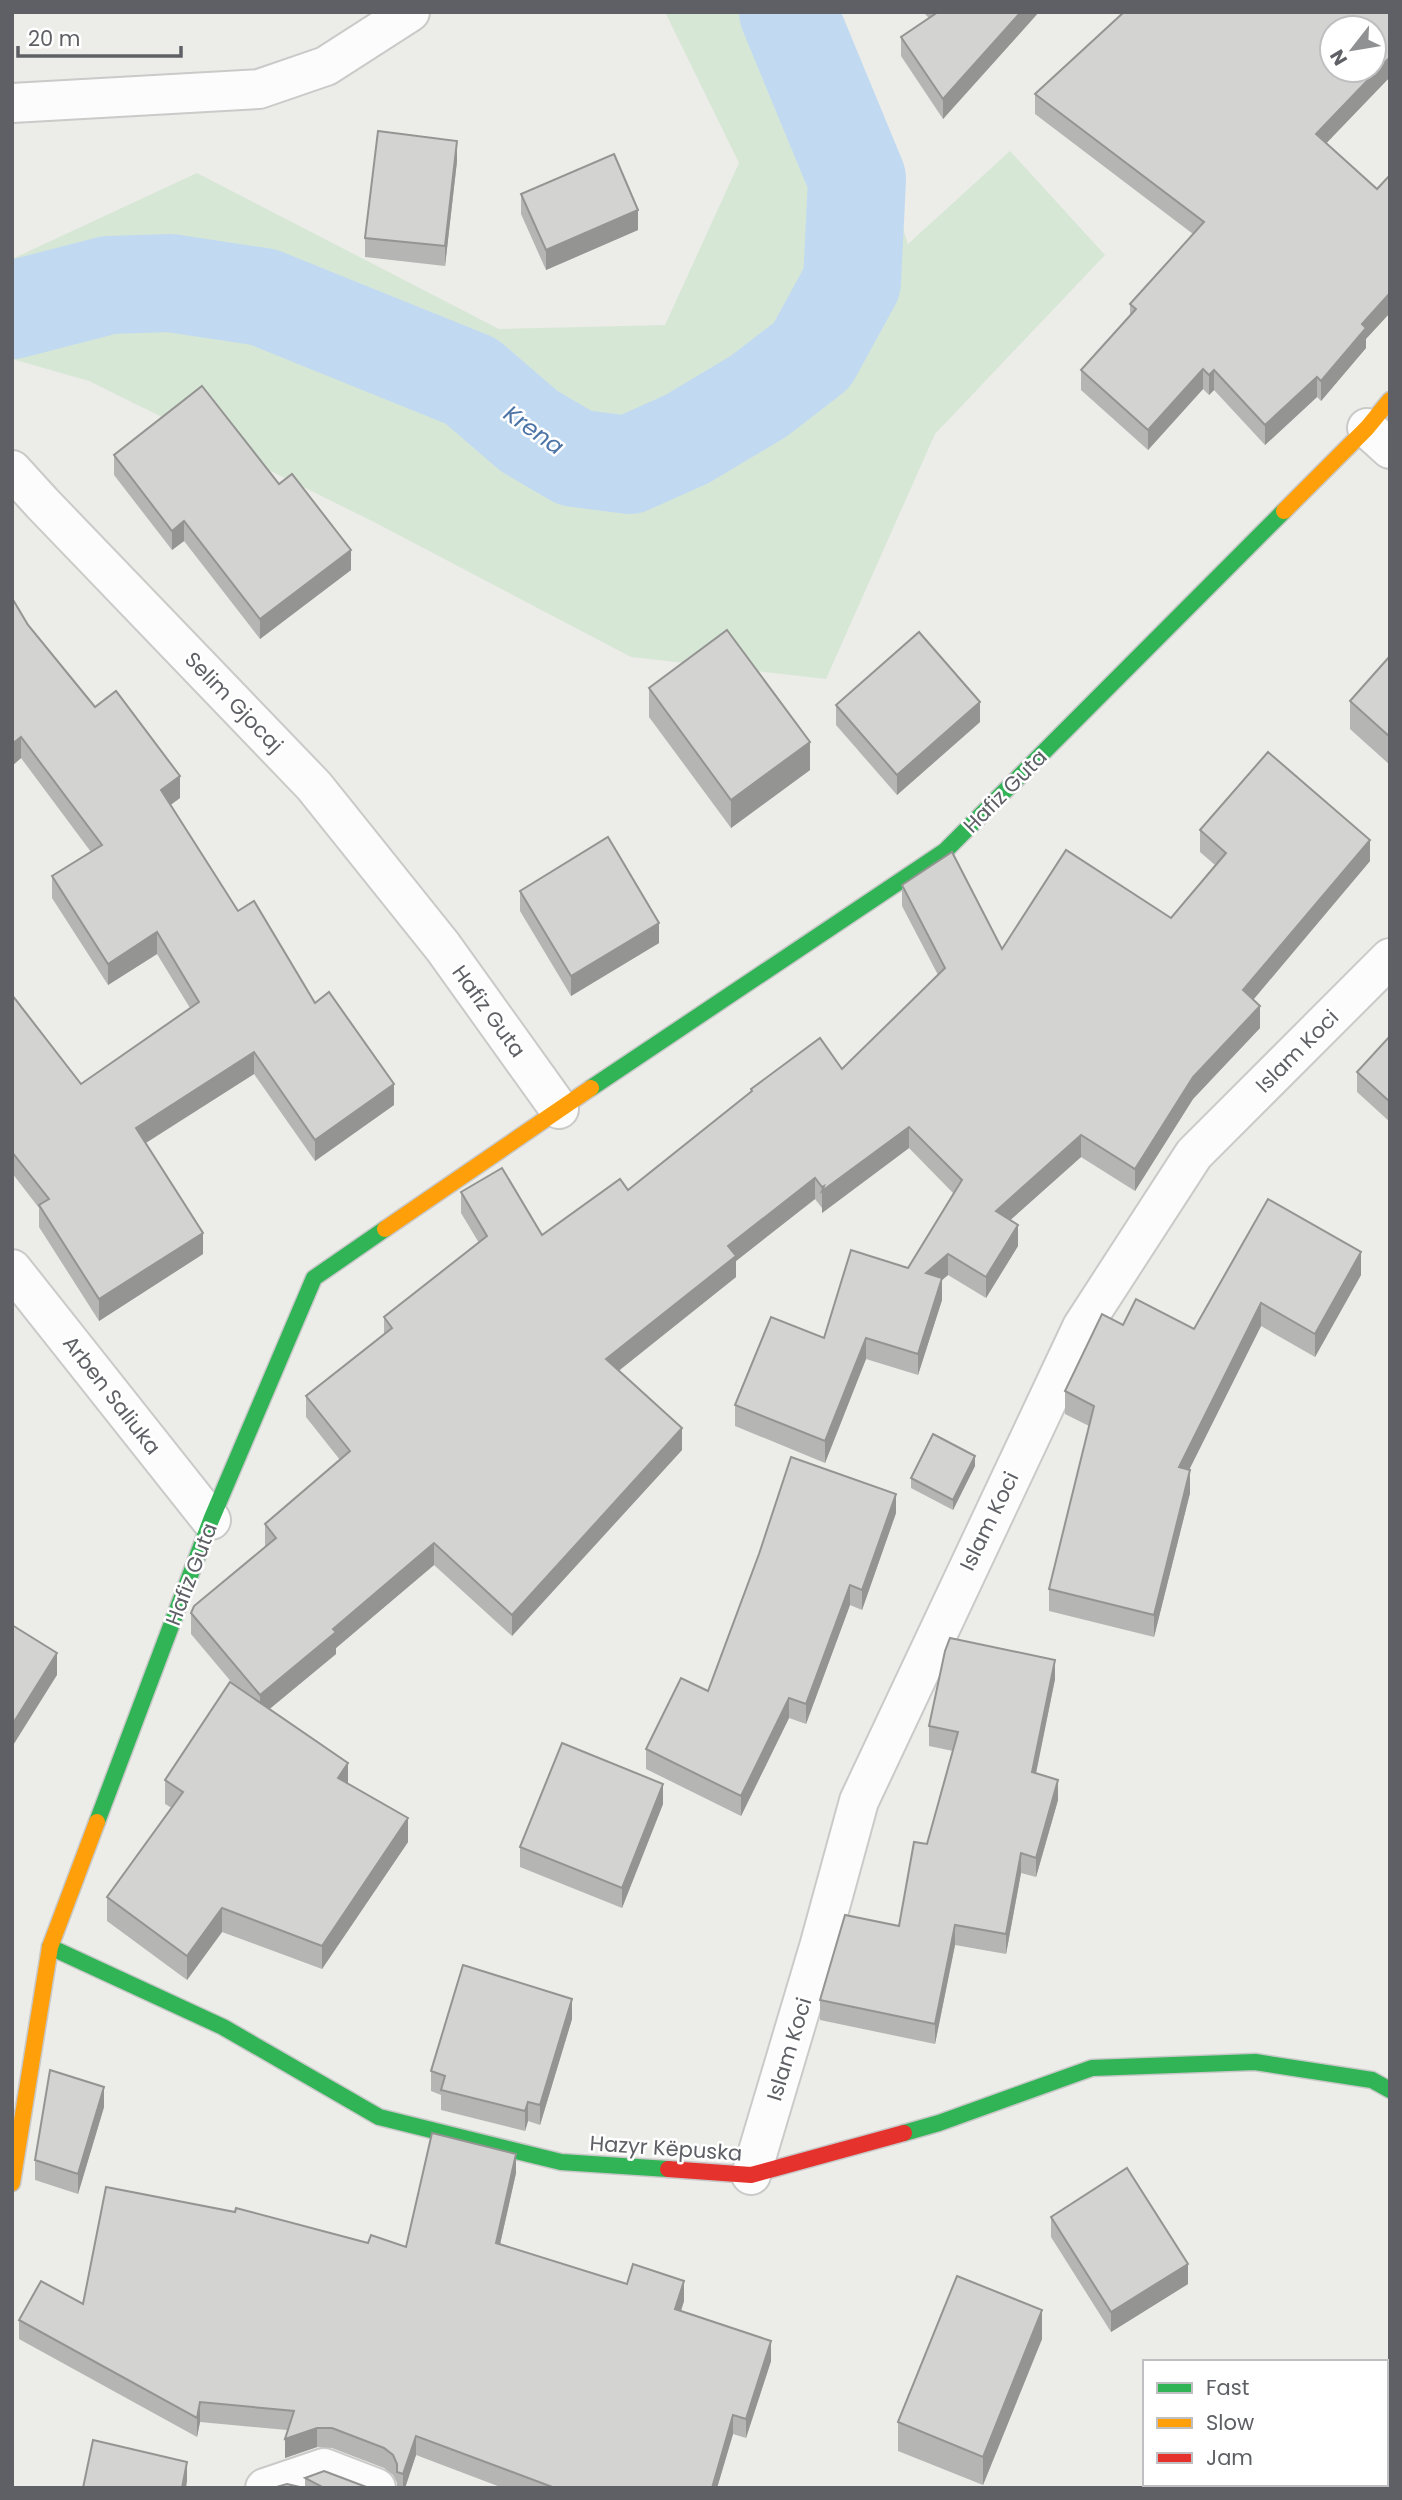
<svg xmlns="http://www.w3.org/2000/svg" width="1402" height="2500" font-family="Poppins,sans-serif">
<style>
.green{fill:#d7e7d6}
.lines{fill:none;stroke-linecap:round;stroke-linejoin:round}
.river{stroke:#c1daf1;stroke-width:98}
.street-casing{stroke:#cacac9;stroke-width:42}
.fast-casing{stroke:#c8c8c9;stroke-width:19}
.slow-casing{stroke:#c8c8c9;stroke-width:19}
.jam-casing{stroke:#c8c8c9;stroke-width:19}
.street{stroke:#fcfcfc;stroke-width:38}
.fast{stroke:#30b455;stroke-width:16}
.slow{stroke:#ff9f0a;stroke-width:16}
.jam{stroke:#e5322d;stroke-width:16}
.wall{fill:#b5b5b4}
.shaded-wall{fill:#949492}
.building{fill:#d3d3d1;stroke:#949492;stroke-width:2;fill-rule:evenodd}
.labels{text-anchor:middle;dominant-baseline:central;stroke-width:5;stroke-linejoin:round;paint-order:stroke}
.street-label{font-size:21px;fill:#5e6065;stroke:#fff}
.water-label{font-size:23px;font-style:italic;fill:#4d74a6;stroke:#fff}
</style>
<rect width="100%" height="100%" fill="#ecece8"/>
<path class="green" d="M 665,12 L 832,12 L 908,244 L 1010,151 L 1105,255 L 935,434 L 826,679 L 631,657 L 374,522 L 89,381 L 12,359 L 12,259 L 197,173 L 499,329 L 665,325 L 739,163 Z"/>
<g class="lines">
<path class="river" d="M 12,310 L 109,285 L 170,283 L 263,297 L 471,381 L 529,431 L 575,458 L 629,465 L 687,439 L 759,396 L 812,355 L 852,282 L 857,179 L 788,12"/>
<defs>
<g id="street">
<path d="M 12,103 L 259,89 L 326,66 L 410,12"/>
<path d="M 1367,428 L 1390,449"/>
<path d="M 12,470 L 42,503 L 314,786 L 443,947 L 559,1109"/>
<path d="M 12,1269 L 211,1520"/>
<path d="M 751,2175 L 819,1947 L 859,1801 L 1082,1327 L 1194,1154 L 1390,958"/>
<path d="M 265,2488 L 324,2468 L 376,2488"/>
</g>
<g id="fast">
<path d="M 591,1088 L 945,851 L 1284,511"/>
<path d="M 97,1822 L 211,1520 L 314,1278 L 385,1229"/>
<path d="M 50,1947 L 223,2027 L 379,2117 L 561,2162 L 668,2169"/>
<path d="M 904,2133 L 939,2123 L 1092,2068 L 1255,2062 L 1372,2080 L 1390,2090"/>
</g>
<g id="slow">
<path d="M 1284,511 L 1367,428 L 1390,400"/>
<path d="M 385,1229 L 591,1088"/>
<path d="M 12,2183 L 50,1947 L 97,1822"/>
</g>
<path id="jam" d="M 668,2169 L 751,2175 L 904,2133"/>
</defs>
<use href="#street" class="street-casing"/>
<use href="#fast" class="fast-casing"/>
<use href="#slow" class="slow-casing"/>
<use href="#jam" class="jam-casing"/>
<use href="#street" class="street"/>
<use href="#fast" class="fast"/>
<use href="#slow" class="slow"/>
<use href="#jam" class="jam"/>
</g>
<g class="wall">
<path d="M 923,12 L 1039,12 L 943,119 L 901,56 L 901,37 L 929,18 Z"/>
<path d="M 1390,77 L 1326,143 L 1366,339 L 1366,348 L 1321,401 L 1317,397 L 1265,445 L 1214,390 L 1209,395 L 1203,389 L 1148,450 L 1081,390 L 1081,370 L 1130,316 L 1130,304 L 1193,234 L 1035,114 L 1035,94 Z"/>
<path d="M 457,161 L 445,266 L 365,257 L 365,238 Z"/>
<path d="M 521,194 L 638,230 L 546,270 L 521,214 Z"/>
<path d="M 114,455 L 351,570 L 260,639 L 184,541 L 172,550 L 114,475 Z"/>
<path d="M 12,598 L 28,625 L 95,707 L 180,798 L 170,805 L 238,911 L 315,1003 L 394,1105 L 315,1161 L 254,1074 L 146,1143 L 203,1254 L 99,1321 L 39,1227 L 39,1208 L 12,1173 L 12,995 L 81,1084 L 190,1008 L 157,954 L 108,985 L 52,898 L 52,876 L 91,852 L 21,758 L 12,766 Z"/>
<path d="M 1390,656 L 1390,765 L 1350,729 L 1350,701 Z"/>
<path d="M 649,688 L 810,770 L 731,828 L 649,717 Z"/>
<path d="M 836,705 L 980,722 L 897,795 L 836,725 Z"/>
<path d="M 1200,830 L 1370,861 L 1253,999 L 1260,1028 L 1193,1099 L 1135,1191 L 1081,1157 L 1010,1220 L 1018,1246 L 986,1298 L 948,1275 L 942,1280 L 942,1300 L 918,1375 L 866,1359 L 825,1463 L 735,1426 L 735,1405 L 824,1338 L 908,1268 L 953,1193 L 909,1148 L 822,1213 L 822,1208 L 815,1199 L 736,1261 L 736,1277 L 618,1371 L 682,1450 L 512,1636 L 434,1565 L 336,1648 L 336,1654 L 269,1709 L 408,1842 L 322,1969 L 222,1932 L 187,1980 L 107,1921 L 107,1897 L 172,1808 L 165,1804 L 165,1780 L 233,1684 L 191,1634 L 191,1613 L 265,1547 L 265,1524 L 340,1460 L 306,1417 L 306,1396 L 384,1334 L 384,1317 L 479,1243 L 461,1213 L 461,1192 L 542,1235 L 628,1190 L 751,1093 L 751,1089 L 842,1069 L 938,975 L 902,906 L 902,885 L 1002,949 L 1171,918 L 1215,865 L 1200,852 Z"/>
<path d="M 520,891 L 659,943 L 571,996 L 520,911 Z"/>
<path d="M 1390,1036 L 1390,1122 L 1357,1092 L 1357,1072 Z"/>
<path d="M 1268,1199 L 1361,1275 L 1315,1357 L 1261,1326 L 1189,1470 L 1190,1493 L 1154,1637 L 1049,1611 L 1049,1589 L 1089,1426 L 1065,1414 L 1065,1391 L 1123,1325 L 1194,1329 Z"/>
<path d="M 975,1466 L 953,1510 L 911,1488 L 911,1478 Z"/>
<path d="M 896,1513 L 862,1610 L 850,1605 L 806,1724 L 789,1718 L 741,1816 L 646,1769 L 646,1749 L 708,1691 Z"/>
<path d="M 1055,1679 L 1036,1774 L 1058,1800 L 1036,1877 L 1021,1873 L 1006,1954 L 955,1945 L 935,2044 L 820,2020 L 820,2000 L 899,1926 L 927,1844 L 953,1751 L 929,1746 L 929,1726 Z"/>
<path d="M 663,1804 L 622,1908 L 520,1867 L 520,1847 Z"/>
<path d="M 572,2019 L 540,2125 L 528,2121 L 525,2131 L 441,2110 L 441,2095 L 431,2091 L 431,2071 Z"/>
<path d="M 104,2107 L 78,2194 L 35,2180 L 35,2160 Z"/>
<path d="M 516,2173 L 500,2244 L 627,2284 L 684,2301 L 681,2311 L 771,2361 L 746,2438 L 733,2434 L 717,2488 L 503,2488 L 416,2455 L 405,2488 L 397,2488 L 397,2483 L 393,2475 L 384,2468 L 332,2448 L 317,2447 L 285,2458 L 287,2430 L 200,2422 L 197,2437 L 19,2339 L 19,2320 L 83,2304 L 368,2243 L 406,2247 Z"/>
<path d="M 1051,2217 L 1188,2284 L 1111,2332 L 1051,2237 Z"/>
<path d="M 1042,2339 L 983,2485 L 898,2451 L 898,2422 Z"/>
<path d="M 305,2478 L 369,2488 L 305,2488 Z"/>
</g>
<g class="shaded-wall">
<path d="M 1021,12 L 1039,12 L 943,119 L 943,99 Z"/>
<path d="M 1390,57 L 1390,77 L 1316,154 L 1316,134 Z"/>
<path d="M 457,141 L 457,161 L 445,266 L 445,246 Z"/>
<path d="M 638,210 L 638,230 L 546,270 L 546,250 Z"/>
<path d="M 1390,293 L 1390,313 L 1366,339 L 1366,348 L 1321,401 L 1321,381 L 1362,324 Z"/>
<path d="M 1203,369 L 1203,389 L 1148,450 L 1148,430 Z"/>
<path d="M 1214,370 L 1214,390 L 1209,395 L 1209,375 Z"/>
<path d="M 1317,377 L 1317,397 L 1265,445 L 1265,425 Z"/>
<path d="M 184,521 L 184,541 L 172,550 L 172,531 Z"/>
<path d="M 351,550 L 351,570 L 260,639 L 260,619 Z"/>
<path d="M 980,702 L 980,722 L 897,795 L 897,775 Z"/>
<path d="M 21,737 L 21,758 L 12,766 L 12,744 Z"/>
<path d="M 810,742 L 810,770 L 731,828 L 731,800 Z"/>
<path d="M 180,776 L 180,798 L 161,812 L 161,790 Z"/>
<path d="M 1370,840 L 1370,861 L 1243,1012 L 1243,990 Z"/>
<path d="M 659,923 L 659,943 L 571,996 L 571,976 Z"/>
<path d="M 157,932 L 157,954 L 108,985 L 108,964 Z"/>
<path d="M 1260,1006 L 1260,1028 L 1193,1099 L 1135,1191 L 1135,1169 L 1193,1077 Z"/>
<path d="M 254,1052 L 254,1074 L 136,1149 L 136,1128 Z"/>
<path d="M 394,1084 L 394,1105 L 315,1161 L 315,1140 Z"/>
<path d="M 909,1127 L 909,1148 L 822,1213 L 822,1187 Z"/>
<path d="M 1081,1135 L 1081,1157 L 996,1233 L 996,1211 Z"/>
<path d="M 815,1178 L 815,1199 L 736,1261 L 736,1277 L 606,1381 L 606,1359 L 728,1246 Z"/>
<path d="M 1018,1225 L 1018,1246 L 986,1298 L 986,1277 Z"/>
<path d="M 203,1233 L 203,1254 L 99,1321 L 99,1299 Z"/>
<path d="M 1361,1252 L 1361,1275 L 1315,1357 L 1315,1334 Z"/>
<path d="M 948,1254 L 948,1275 L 942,1280 L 942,1300 L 918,1375 L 918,1354 L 926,1273 Z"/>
<path d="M 1261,1303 L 1261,1326 L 1179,1490 L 1179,1467 Z"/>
<path d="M 866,1338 L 866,1359 L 825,1463 L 825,1441 Z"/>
<path d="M 682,1428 L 682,1450 L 512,1636 L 512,1615 Z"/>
<path d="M 975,1456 L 975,1466 L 953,1510 L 953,1500 Z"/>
<path d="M 1190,1470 L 1190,1493 L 1154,1637 L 1154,1615 Z"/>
<path d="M 896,1494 L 896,1513 L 862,1610 L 862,1590 Z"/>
<path d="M 434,1543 L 434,1565 L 336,1648 L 336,1654 L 260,1717 L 260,1695 L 333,1629 Z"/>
<path d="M 850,1585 L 850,1605 L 806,1724 L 806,1704 Z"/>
<path d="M 57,1653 L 57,1675 L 12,1747 L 12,1725 Z"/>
<path d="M 1055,1660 L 1055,1679 L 1032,1792 L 1032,1772 Z"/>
<path d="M 789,1698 L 789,1718 L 741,1816 L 741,1796 Z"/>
<path d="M 348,1763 L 348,1787 L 338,1778 Z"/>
<path d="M 1058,1780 L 1058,1800 L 1036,1877 L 1036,1858 Z"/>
<path d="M 663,1784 L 663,1804 L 622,1908 L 622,1888 Z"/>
<path d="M 408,1818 L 408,1842 L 322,1969 L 322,1946 Z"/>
<path d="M 1021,1853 L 1021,1873 L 1006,1954 L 1006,1934 Z"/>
<path d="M 222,1908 L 222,1932 L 187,1980 L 187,1956 Z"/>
<path d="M 955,1925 L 955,1945 L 935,2044 L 935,2024 Z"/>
<path d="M 572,1999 L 572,2019 L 540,2125 L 540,2105 Z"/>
<path d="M 104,2087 L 104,2107 L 78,2194 L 78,2174 Z"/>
<path d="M 528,2102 L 528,2121 L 525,2131 L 525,2111 Z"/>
<path d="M 516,2154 L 516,2173 L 496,2262 L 496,2243 Z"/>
<path d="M 1188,2264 L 1188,2284 L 1111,2332 L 1111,2312 Z"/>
<path d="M 684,2281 L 684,2301 L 675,2329 L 675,2309 Z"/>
<path d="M 1042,2310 L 1042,2339 L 983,2485 L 983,2457 Z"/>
<path d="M 771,2341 L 771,2361 L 746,2438 L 746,2419 Z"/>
<path d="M 200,2402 L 200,2422 L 197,2437 L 197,2418 Z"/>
<path d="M 733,2415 L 733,2434 L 717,2488 L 712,2488 Z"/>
<path d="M 317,2428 L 317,2447 L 285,2458 L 285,2439 Z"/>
<path d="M 416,2436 L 416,2455 L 405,2488 L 403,2488 L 403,2474 Z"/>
<path d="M 187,2462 L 187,2481 L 186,2488 L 182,2488 Z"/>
</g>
<g class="building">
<path d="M 938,12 L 1021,12 L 943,99 L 901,37 Z"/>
<path d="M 1124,12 L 1390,12 L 1390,57 L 1316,134 L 1377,189 L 1390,175 L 1390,293 L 1362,324 L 1366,328 L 1321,381 L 1317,377 L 1265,425 L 1214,370 L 1209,375 L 1203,369 L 1148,430 L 1081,370 L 1136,309 L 1130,304 L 1204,222 L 1035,94 ZM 1332,28 L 1374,28 L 1374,70 L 1332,70 Z"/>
<path d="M 378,131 L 457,141 L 445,246 L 365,238 Z"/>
<path d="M 614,154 L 638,210 L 546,250 L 521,194 Z"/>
<path d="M 202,386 L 279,484 L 292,474 L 351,550 L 260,619 L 184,521 L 172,531 L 114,455 Z"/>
<path d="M 12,598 L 28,625 L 95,707 L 116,691 L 180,776 L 161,790 L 238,911 L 254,901 L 315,1003 L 329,992 L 394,1084 L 315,1140 L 254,1052 L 136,1128 L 203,1233 L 99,1299 L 39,1205 L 49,1199 L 12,1152 L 12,995 L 81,1084 L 199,1002 L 157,932 L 108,964 L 52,876 L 102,845 L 21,737 L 12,744 Z"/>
<path d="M 727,630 L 810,742 L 731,800 L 649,688 Z"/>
<path d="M 919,632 L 980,702 L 897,775 L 836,705 Z"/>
<path d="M 1390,656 L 1390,737 L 1350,701 Z"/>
<path d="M 1268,752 L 1370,840 L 1243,990 L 1260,1006 L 1193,1077 L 1135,1169 L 1081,1135 L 996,1211 L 1018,1225 L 986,1277 L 948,1254 L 926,1273 L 942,1278 L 918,1354 L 866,1338 L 825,1441 L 735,1405 L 771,1317 L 824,1338 L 851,1250 L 908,1268 L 962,1180 L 909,1127 L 822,1191 L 824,1186 L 822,1187 L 815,1178 L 728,1246 L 736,1256 L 606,1359 L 682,1428 L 512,1615 L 434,1543 L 333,1629 L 336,1632 L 260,1695 L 191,1613 L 194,1606 L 276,1538 L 265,1524 L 350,1451 L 306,1396 L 392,1328 L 384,1317 L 487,1236 L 461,1192 L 502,1168 L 542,1235 L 620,1179 L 628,1190 L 752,1091 L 751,1089 L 820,1038 L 842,1069 L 945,968 L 902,885 L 952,852 L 1002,949 L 1066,850 L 1171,918 L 1226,853 L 1200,830 Z"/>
<path d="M 608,837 L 659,923 L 571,976 L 520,891 Z"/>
<path d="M 1390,1036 L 1390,1102 L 1357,1072 Z"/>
<path d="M 1268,1199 L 1361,1252 L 1315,1334 L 1261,1303 L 1179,1467 L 1190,1470 L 1154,1615 L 1049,1589 L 1094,1406 L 1065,1391 L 1102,1314 L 1123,1325 L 1136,1299 L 1194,1329 Z"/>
<path d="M 933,1434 L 975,1456 L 953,1500 L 911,1478 Z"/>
<path d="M 791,1457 L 896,1494 L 862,1590 L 850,1585 L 806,1704 L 789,1698 L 741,1796 L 646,1749 L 681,1678 L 708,1691 L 759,1554 Z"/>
<path d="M 12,1625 L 57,1653 L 12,1725 Z"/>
<path d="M 950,1638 L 1055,1660 L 1032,1772 L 1058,1780 L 1036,1858 L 1021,1853 L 1006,1934 L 955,1925 L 935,2024 L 820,2000 L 845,1915 L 899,1926 L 914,1842 L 927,1844 L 958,1732 L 929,1726 L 945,1651 Z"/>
<path d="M 230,1682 L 348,1763 L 338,1778 L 408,1818 L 322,1946 L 222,1908 L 187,1956 L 107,1897 L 183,1792 L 165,1780 Z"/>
<path d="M 562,1743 L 663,1784 L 622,1888 L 520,1847 Z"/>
<path d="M 463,1965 L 572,1999 L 540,2105 L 528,2102 L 525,2111 L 441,2090 L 445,2076 L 431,2071 Z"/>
<path d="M 50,2070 L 104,2087 L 78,2174 L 35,2160 Z"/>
<path d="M 432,2133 L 516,2154 L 496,2243 L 627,2284 L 633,2264 L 684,2281 L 675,2309 L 771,2341 L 746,2419 L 733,2415 L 712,2488 L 555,2488 L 416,2436 L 403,2474 L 397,2472 L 397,2464 L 393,2455 L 384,2448 L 332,2428 L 317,2428 L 285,2439 L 294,2411 L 200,2402 L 197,2418 L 19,2320 L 41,2281 L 83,2304 L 106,2187 L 235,2212 L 236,2208 L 368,2243 L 371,2235 L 406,2247 Z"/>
<path d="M 1127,2168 L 1188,2264 L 1111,2312 L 1051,2217 Z"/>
<path d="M 957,2276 L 1042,2310 L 983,2457 L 898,2422 Z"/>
<path d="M 93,2440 L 187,2462 L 182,2488 L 83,2488 Z"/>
<path d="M 324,2471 L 369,2488 L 324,2488 L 305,2478 Z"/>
<path d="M 287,2484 L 304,2488 L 273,2488 Z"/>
</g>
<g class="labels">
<g class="street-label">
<text transform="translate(234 702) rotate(46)">Selim Gjocaj</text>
<text transform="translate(1005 791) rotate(-45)">Hafiz Guta</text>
<text transform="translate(489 1011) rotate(54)">Hafiz Guta</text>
<text transform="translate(1297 1051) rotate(-45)">Islam Koci</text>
<text transform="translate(112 1395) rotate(52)">Arben Saliuka</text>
<text transform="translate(989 1521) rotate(-64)">Islam Koci</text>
<text transform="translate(191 1574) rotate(-69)">Hafiz Guta</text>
<text transform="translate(789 2049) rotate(-73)">Islam Koci</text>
<text transform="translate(666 2148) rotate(4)">Hazyr Këpuska</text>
</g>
<g class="water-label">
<text transform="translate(534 430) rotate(35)">Krena</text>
</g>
</g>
<rect width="1402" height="2500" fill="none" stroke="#5e6065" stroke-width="28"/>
<rect x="1143" y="2360" width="245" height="126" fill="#ffffff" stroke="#bfbfc1" stroke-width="2"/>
<rect x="1157" y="2383" width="35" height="10" fill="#30b455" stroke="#bfbfc1" stroke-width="2"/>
<text x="1206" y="2395" font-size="21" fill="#5e6065">Fast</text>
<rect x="1157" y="2418" width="35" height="10" fill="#ff9f0a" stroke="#bfbfc1" stroke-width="2"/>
<text x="1206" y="2430" font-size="21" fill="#5e6065">Slow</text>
<rect x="1157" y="2453" width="35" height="10" fill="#e5322d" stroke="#bfbfc1" stroke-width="2"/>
<text x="1206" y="2465" font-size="21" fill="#5e6065">Jam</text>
<g transform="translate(1353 49) rotate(239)"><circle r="33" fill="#ffffff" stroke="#bfbfc1" stroke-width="2"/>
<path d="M0-5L12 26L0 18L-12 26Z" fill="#909193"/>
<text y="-10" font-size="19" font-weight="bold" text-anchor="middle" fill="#5e6065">N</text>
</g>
<path d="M18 46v10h163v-10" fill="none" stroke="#5e6065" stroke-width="3.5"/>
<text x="28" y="46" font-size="21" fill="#5e6065" stroke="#ffffff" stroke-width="5" paint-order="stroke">20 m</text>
</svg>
